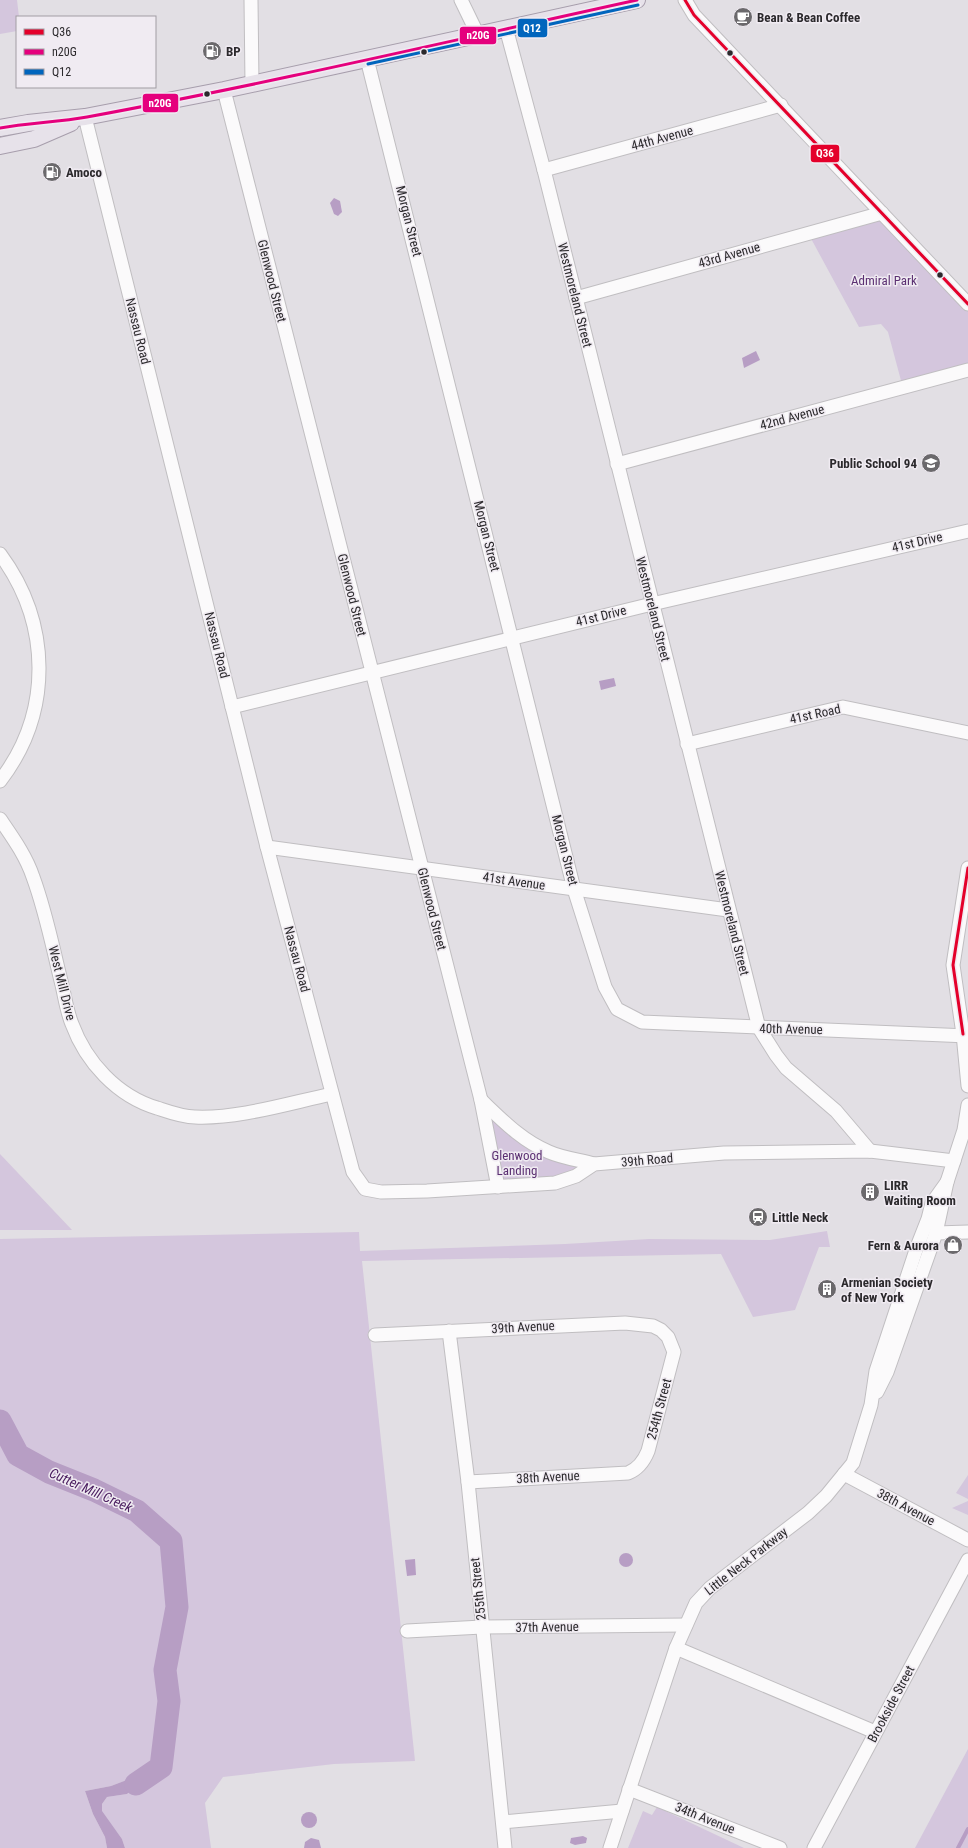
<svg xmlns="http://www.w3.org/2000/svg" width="968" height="1848" font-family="'Roboto Condensed',sans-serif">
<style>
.green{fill:#d4c6dd}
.water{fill:#b79ec4}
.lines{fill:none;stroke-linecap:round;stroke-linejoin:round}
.stream{stroke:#b79ec4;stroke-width:4}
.river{stroke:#b79ec4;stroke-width:23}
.minor-casing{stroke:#c0bec1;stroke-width:15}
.major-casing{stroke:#a79eac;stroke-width:18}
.minor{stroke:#fbfafb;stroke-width:13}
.major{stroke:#e7e2ea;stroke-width:16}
.bus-1-casing{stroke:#f0ebf2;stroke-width:6}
.bus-2-casing{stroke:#f0ebf2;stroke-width:6}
.bus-3-casing{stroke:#f0ebf2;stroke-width:6}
.bus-1{stroke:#e4002b;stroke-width:3}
.bus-2{stroke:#e5007d;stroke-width:3}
.bus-3{stroke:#0065bd;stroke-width:3}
.bus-dot{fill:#2b292c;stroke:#f0ebf2;stroke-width:1.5}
.labels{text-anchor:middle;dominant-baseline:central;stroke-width:3;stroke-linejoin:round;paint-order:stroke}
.poi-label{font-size:13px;font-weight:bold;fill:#2b292c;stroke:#f0ebf2;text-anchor:start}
.street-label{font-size:13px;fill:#2b292c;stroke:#f0ebf2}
.park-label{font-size:13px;fill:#5b3072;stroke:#f0ebf2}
.water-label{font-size:14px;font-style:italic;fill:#4d2162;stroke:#f0ebf2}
.line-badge{stroke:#f0ebf2;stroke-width:1.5}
.badge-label{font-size:11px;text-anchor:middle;font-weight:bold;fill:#fff}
</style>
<rect width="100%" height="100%" fill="#e2dfe4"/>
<g class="green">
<path d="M 0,0 L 17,0 L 19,17 L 17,17 L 17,31 L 0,34 Z"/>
<path d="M 882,213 L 968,304 L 968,370 L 903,388 L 888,332 L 881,324 L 859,327 L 808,233 Z"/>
<path d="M 481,1100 L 530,1142 L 594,1164 L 576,1176 L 498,1187 Z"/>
<path d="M 0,1154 L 72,1230 L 0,1230 Z"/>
<path d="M 827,1231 L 830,1247 L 819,1247 L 795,1310 L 753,1317 L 721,1254 L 362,1261 L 415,1761 L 334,1764 L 223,1777 L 205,1803 L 211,1848 L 125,1848 L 122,1839 L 101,1811 L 102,1804 L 107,1797 L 127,1794 L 160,1768 L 111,1786 L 85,1791 L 93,1814 L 105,1837 L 107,1848 L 0,1848 L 0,1239 L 359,1232 L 360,1251 L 565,1244 L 649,1239 L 770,1240 Z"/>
<path d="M 968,1475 L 968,1499 L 956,1493 Z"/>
<path d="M 968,1501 L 968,1515 L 952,1508 Z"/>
<path d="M 968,1749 L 968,1848 L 915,1848 Z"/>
<path d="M 657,1807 L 744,1848 L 628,1848 L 643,1811 L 652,1815 Z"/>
</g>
<g class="water">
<path d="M 334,198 L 340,201 L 342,212 L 338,216 L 334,214 L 330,203 Z"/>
<path d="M 756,351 L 760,360 L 744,368 L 742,358 Z"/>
<path d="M 614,678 L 616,686 L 601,690 L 599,681 Z"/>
<circle cx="626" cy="1560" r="7"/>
<path d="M 415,1559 L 416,1575 L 407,1576 L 405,1560 Z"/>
<path d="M 161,1767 L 127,1794 L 107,1797 L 102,1804 L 102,1811 L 122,1839 L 125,1848 L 107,1848 L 105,1837 L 93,1814 L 85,1791 L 111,1786 Z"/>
<circle cx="309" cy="1820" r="8"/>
<path d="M 583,1836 L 587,1838 L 586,1843 L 575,1845 L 570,1843 L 571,1838 Z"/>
<path d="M 311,1838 L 319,1840 L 321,1848 L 304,1848 L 305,1842 Z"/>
</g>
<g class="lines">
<path class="stream" d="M 958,1848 L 968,1829"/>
<path class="river" d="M 0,1421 L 18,1455 L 49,1472 L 94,1490 L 137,1511 L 171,1541 L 177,1607 L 165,1670 L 169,1701 L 161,1767 L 136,1784"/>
<defs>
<g id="minor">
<path d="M 251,0 L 252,84"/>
<path d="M 461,0 L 478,35"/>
<path d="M 685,0 L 694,15 L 968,304"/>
<path d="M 506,28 L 544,170 L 759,1028 L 776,1055 L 786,1068 L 836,1111 L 870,1151"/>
<path d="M 367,59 L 574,889 L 605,987 L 617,1009 L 642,1022 L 968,1036"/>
<path d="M 224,90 L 481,1100 L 498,1187"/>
<path d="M 85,117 L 267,847 L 353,1172 L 365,1189 L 381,1192 L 427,1191 L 555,1183 L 576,1176 L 594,1164 L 724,1153 L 870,1151 L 954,1161"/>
<path d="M 544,170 L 781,105"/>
<path d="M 576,298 L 882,213"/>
<path d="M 617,464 L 968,370"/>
<path d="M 0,554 C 51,623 53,712 0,781"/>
<path d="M 232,707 L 652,604 L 968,531"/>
<path d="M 687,744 L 843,707 L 968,733"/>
<path d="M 0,819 C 13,838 26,856 33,877 C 46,912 53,949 62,985 C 65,998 67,1012 72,1024 C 86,1062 117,1096 157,1108 C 169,1112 182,1117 195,1117 C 238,1119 289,1103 332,1094"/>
<path d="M 267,847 L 728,910"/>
<path d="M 968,868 L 953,965 L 963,1034 L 968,1086"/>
<path d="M 481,1100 C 502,1120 522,1141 549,1152 C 563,1158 579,1160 594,1164"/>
<path d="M 936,1233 L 968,1232"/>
<path d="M 449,1331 L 468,1482 L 505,1848"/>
<path d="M 375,1335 L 625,1323 L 653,1326 L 661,1330 L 668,1337 L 674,1352 L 648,1451 C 644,1461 638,1469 628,1473 L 468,1482"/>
<path d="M 877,1392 L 887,1372 L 936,1233 L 947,1182 L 964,1130 L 968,1105"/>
<path d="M 844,1474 L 968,1540"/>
<path d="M 407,1631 L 482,1627 L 686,1625"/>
<path d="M 676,1648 L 875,1732"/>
<path d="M 629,1789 L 780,1848"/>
<path d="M 503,1822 L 622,1811"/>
<path d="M 610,1848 L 676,1648 L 696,1603 L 710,1588 L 808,1513 L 826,1496 L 853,1463 L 871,1405 L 876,1371 L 917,1247 L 928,1219 L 932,1203 L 947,1182"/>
<path d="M 814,1848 L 968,1560"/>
</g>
<g id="major">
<path d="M 0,128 L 28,123 L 85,117 L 224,90 L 637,0"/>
<path d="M 0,146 L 34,139 L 71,123"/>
</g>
</defs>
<use href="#minor" class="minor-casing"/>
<use href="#major" class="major-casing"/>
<use href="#minor" class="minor"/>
<use href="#major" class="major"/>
<defs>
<g id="bus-1">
<path d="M 685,0 L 694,15 L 968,304"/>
<path d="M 963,1034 L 953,965 L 968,868"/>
</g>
<path id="bus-2" d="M 0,128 C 29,123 59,122 87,117 C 272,83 454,40 637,0"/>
<path id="bus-3" d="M 368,64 L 638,5"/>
</defs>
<use href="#bus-1" class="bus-1-casing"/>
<use href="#bus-2" class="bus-2-casing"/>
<use href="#bus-3" class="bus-3-casing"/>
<use href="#bus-1" class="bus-1"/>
<use href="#bus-2" class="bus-2"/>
<use href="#bus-3" class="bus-3"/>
</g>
<defs>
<symbol id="cafe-disc" viewBox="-11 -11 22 22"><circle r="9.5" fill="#6b696c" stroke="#f0ebf2"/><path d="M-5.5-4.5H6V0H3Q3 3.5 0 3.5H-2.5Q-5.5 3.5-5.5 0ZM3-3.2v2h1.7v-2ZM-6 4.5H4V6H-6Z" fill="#fff"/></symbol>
<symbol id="fuel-disc" viewBox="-11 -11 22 22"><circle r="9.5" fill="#6b696c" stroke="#f0ebf2"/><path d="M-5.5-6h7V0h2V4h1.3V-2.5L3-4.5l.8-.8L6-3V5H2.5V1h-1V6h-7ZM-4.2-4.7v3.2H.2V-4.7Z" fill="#fff"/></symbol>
<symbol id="school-disc" viewBox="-11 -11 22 22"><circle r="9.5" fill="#6b696c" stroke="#f0ebf2"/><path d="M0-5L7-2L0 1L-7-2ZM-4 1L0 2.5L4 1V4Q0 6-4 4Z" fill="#fff"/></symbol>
<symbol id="building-disc" viewBox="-11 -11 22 22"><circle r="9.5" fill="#6b696c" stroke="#f0ebf2"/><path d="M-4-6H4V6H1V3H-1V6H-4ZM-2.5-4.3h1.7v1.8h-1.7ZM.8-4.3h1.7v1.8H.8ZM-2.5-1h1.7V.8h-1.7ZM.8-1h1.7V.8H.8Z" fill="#fff"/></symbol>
<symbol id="station-disc" viewBox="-11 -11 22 22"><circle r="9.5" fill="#6b696c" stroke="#f0ebf2"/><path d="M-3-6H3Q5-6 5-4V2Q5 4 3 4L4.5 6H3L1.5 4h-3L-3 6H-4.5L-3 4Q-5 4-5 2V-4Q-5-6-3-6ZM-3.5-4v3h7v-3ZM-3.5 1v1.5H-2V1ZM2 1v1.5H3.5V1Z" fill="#fff"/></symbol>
<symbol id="shop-disc" viewBox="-11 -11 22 22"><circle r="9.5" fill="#6b696c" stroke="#f0ebf2"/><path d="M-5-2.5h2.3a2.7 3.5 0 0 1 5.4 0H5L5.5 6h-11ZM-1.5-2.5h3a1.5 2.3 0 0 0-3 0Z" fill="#fff"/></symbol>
</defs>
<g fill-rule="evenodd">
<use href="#cafe-disc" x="732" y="6" width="22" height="22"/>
<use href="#fuel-disc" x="201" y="40" width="22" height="22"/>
<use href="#fuel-disc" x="41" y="161" width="22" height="22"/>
<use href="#school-disc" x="920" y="452" width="22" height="22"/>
<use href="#building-disc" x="859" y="1181" width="22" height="22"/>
<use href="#station-disc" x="747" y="1206" width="22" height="22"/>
<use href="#shop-disc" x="942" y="1234" width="22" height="22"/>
<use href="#building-disc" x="816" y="1278" width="22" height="22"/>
</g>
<g class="bus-dot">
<circle cx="424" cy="52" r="3.5"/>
<circle cx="730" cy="53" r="3.5"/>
<circle cx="207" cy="94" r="3.5"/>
<circle cx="940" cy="275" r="3.5"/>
</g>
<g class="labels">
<g class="poi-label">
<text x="757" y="17">Bean &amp; Bean Coffee</text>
<text x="226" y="51">BP</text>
<text x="66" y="172">Amoco</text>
<text x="917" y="463" text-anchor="end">Public School 94</text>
<text x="884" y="1185">LIRR<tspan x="884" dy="15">Waiting Room</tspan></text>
<text x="772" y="1217">Little Neck</text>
<text x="939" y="1245" text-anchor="end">Fern &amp; Aurora</text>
<text x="841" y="1282">Armenian Society<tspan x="841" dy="15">of New York</tspan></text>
</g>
<g class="street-label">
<text transform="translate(662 138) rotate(-15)">44th Avenue</text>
<text transform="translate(409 221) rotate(76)">Morgan Street</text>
<text transform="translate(729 255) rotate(-16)">43rd Avenue</text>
<text transform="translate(272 281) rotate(76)">Glenwood Street</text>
<text transform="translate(575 295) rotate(76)">Westmoreland Street</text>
<text transform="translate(138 331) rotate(76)">Nassau Road</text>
<text transform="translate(792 417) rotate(-15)">42nd Avenue</text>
<text transform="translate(487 536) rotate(76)">Morgan Street</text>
<text transform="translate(917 542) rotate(-13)">41st Drive</text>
<text transform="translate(352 595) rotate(76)">Glenwood Street</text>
<text transform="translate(653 609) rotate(76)">Westmoreland Street</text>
<text transform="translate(601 616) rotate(-14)">41st Drive</text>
<text transform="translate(217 645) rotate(76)">Nassau Road</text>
<text transform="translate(815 714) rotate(-12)">41st Road</text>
<text transform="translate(565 850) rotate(76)">Morgan Street</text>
<text transform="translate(514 881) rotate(8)">41st Avenue</text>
<text transform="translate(432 909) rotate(76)">Glenwood Street</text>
<text transform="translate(732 923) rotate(76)">Westmoreland Street</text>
<text transform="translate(297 959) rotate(75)">Nassau Road</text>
<text transform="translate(62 983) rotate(76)">West Mill Drive</text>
<text transform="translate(791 1029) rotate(1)">40th Avenue</text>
<text transform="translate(647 1160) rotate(-5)">39th Road</text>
<text transform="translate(523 1327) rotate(-3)">39th Avenue</text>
<text transform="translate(659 1409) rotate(-75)">254th Street</text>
<text transform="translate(548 1477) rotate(-3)">38th Avenue</text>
<text transform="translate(906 1507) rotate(28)">38th Avenue</text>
<text transform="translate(746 1561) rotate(-38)">Little Neck Parkway</text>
<text transform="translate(478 1589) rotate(-96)">255th Street</text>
<text transform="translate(547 1627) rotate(-1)">37th Avenue</text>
<text transform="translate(891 1704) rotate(-62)">Brookside Street</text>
<text transform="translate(705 1818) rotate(22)">34th Avenue</text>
</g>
<g class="park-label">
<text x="884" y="280">Admiral Park</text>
<text x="517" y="1155">Glenwood<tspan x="517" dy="15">Landing</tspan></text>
</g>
<g class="water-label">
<text transform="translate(91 1490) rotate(24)">Cutter Mill Creek</text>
</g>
</g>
<g class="line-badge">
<rect x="517" y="18" width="31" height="20" rx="4" fill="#0065bd"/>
<rect x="459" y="26" width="38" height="19" rx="4" fill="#e5007d"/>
<rect x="142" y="93" width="37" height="20" rx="4" fill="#e5007d"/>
<rect x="810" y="144" width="30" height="19" rx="4" fill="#e4002b"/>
</g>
<g class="badge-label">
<text x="532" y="32">Q12</text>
<text x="478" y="39">n20G</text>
<text x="160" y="107">n20G</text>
<text x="825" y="157">Q36</text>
</g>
<rect x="16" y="16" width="140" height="72" fill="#f0ebf2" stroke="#a19da3"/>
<rect x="24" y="29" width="20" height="6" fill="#e4002b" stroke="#a19da3"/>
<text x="52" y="36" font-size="12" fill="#2b292c">Q36</text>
<rect x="24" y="49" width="20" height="6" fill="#e5007d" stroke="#a19da3"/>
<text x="52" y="56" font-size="12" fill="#2b292c">n20G</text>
<rect x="24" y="69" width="20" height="6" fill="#0065bd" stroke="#a19da3"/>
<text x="52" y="76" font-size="12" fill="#2b292c">Q12</text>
</svg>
